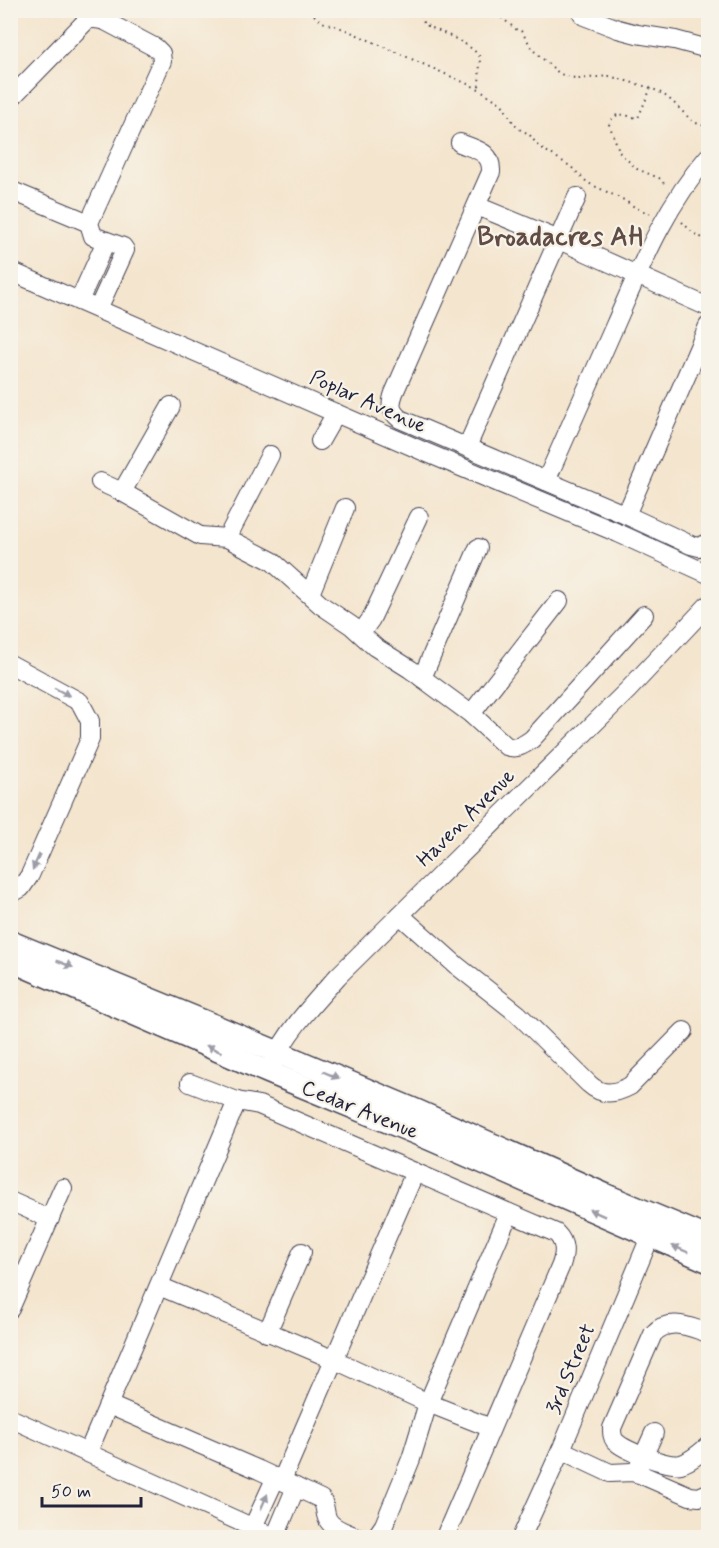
<svg xmlns="http://www.w3.org/2000/svg" width="719" height="1548" font-family="Mynerve,sans-serif">
<style>
.lines{fill:none;stroke-linecap:round;stroke-linejoin:round}
.minor-casing{stroke:#423f51;stroke-width:20}
.major-casing{stroke:#423f51;stroke-width:25}
.path{stroke:#423f51;stroke-width:2;stroke-dasharray:1.5 4.5;stroke-linecap:butt}
.minor{stroke:#fff;stroke-width:18}
.major{stroke:#fff;stroke-width:22}
.oneway{fill:#9c9ca7}
.labels{text-anchor:middle;dominant-baseline:central;stroke-width:4.5;stroke-linejoin:round;paint-order:stroke}
.street-label{font-size:21px;fill:#22223b;stroke:#f7f3e8}
.district-label{font-size:27px;font-weight:bold;fill:#604b45;stroke:#f7f3e8}
</style>
<rect width="100%" height="100%" fill="#f7f3e8"/>
<filter id="ink" filterUnits="userSpaceOnUse"><feTurbulence type="fractalNoise" baseFrequency=".0167" numOctaves="2"/><feDisplacementMap in="SourceGraphic" scale="12" xChannelSelector="R" yChannelSelector="G"/><feConvolveMatrix kernelMatrix="1 2 1 2 8 2 1 2 1" color-interpolation-filters="sRGB"/></filter>
<filter id="wash" filterUnits="userSpaceOnUse"><feTurbulence type="fractalNoise" baseFrequency=".008" numOctaves="4" result="noise"/><feDisplacementMap in="SourceGraphic" scale="24" xChannelSelector="R" yChannelSelector="G"/><feGaussianBlur stdDeviation="1.35" result="paint"/><feColorMatrix in="noise" values="0 0 0 0 0 0 0 0 0 0 0 0 0 0 0 0 0 1.4 0 .05"/><feComposite in="paint" operator="in"/></filter>
<g filter="url(#wash)">
<rect width="100%" height="100%" fill="#f4e5ce"/>
</g>
<g filter="url(#ink)">
<g class="lines">
<defs>
<g id="minor">
<path d="M 580,10 L 584,16 L 618,29 L 637,34 L 675,40 L 708,49"/>
<path d="M 10,99 L 87,20 C 93,18 99,19 105,21 L 156,48 L 161,53 L 162,61 L 89,223 L 93,236 L 123,247 L 125,250 L 98,309"/>
<path d="M 460,143 C 476,150 492,151 491,172 L 394,393 C 390,404 390,411 400,419 L 626,515 L 691,545 L 699,547 L 708,543"/>
<path d="M 10,190 L 89,223"/>
<path d="M 477,206 L 559,240 L 708,307"/>
<path d="M 10,271 L 425,452 L 618,533 L 708,574"/>
<path d="M 79,301 L 106,241"/>
<path d="M 320,441 L 336,413"/>
<path d="M 467,447 L 577,197"/>
<path d="M 546,481 C 569,429 592,377 615,325 C 641,266 665,206 708,157"/>
<path d="M 100,482 L 122,492 L 200,536 L 227,538 L 272,561 L 321,605 L 352,626 L 375,647 L 410,669 L 471,714 L 506,746 C 516,750 524,745 532,739 L 644,615"/>
<path d="M 122,492 L 171,406"/>
<path d="M 626,515 L 708,326"/>
<path d="M 227,538 L 270,455"/>
<path d="M 310,594 L 345,508"/>
<path d="M 361,633 L 371,619 L 419,517"/>
<path d="M 10,664 L 80,702 L 90,721 L 90,739 L 30,875 L 21,888 L 10,894"/>
<path d="M 422,678 L 478,548"/>
<path d="M 471,714 L 559,601"/>
<path d="M 400,915 L 456,965 L 518,1014 L 589,1084 C 602,1096 615,1094 630,1086 L 684,1031"/>
<path d="M 272,1064 C 287,1031 314,1003 338,976 L 628,690 L 708,605"/>
<path d="M 190,1083 L 237,1101 L 259,1105 L 556,1233 C 566,1243 565,1253 561,1265 L 447,1532"/>
<path d="M 10,1201 L 50,1219"/>
<path d="M 159,1286 L 335,1360 L 428,1403 L 491,1428"/>
<path d="M 10,1309 L 63,1188"/>
<path d="M 267,1333 L 302,1252"/>
<path d="M 708,1333 C 689,1327 669,1317 653,1334 L 612,1428 C 612,1433 612,1437 615,1441 C 625,1451 668,1467 681,1464 C 691,1461 700,1453 708,1446"/>
<path d="M 109,1405 L 259,1470 L 321,1499 C 326,1505 324,1510 327,1518 C 331,1529 350,1534 360,1538"/>
<path d="M 10,1418 L 276,1538"/>
<path d="M 92,1443 L 237,1101"/>
<path d="M 561,1450 L 610,1473 L 632,1472 L 642,1475 L 690,1496 L 699,1497 L 708,1493"/>
<path d="M 639,1466 L 654,1433"/>
<path d="M 282,1480 L 415,1172"/>
<path d="M 253,1527 L 276,1477"/>
<path d="M 275,1537 L 296,1487"/>
<path d="M 375,1538 L 384,1525 L 411,1459 L 428,1403 L 509,1213"/>
<path d="M 521,1538 L 561,1450 L 655,1225"/>
</g>
<g id="major">
<path d="M 10,942 L 215,1026 L 417,1111 L 610,1197 L 708,1238"/>
<path d="M 10,960 L 268,1072 L 430,1139 L 708,1261"/>
</g>
</defs>
<use href="#minor" class="minor-casing"/>
<use href="#major" class="major-casing"/>
<g class="path">
<path d="M 303,10 L 314,15 L 322,22 L 344,29 L 479,89 L 502,104 L 514,124 L 519,129 L 529,134 L 538,146 L 570,166 L 588,183 L 624,200 L 636,208 L 651,214"/>
<path d="M 424,10 L 422,15 L 424,24 C 441,33 468,41 480,57 L 479,89"/>
<path d="M 492,10 L 517,30 L 521,31 L 535,52 L 560,74 L 578,79 L 609,76 L 651,88 L 663,94 L 673,102 L 693,122 L 708,127"/>
<path d="M 651,88 L 638,118 C 624,116 617,109 609,124 L 620,153 L 637,169 L 659,178 L 663,182 L 665,187"/>
<path d="M 682,222 L 693,233 L 708,241"/>
</g>
<use href="#minor" class="minor"/>
<use href="#major" class="major"/>
</g>
<defs><path id="oneway-solid" d="M-6-.8H1V-3.2L6.5 0L1 3.2V.8H-6Z" transform="scale(1.5)"/></defs>
<g class="oneway">
<use href="#oneway-solid" transform="translate(62 692) rotate(28)"/>
<use href="#oneway-solid" transform="translate(36 862) rotate(114)"/>
<use href="#oneway-solid" transform="translate(65 964) rotate(22)"/>
<use href="#oneway-solid" transform="translate(214 1049) rotate(-156)"/>
<use href="#oneway-solid" transform="translate(331 1075) rotate(23)"/>
<use href="#oneway-solid" transform="translate(597 1213) rotate(-156)"/>
<use href="#oneway-solid" transform="translate(680 1249) rotate(-157)"/>
<use href="#oneway-solid" transform="translate(264 1502) rotate(-66)"/>
</g>
</g>
<g class="labels">
<g class="street-label">
<text transform="translate(368 402) rotate(24)">Poplar Avenue</text>
<text transform="translate(466 818) rotate(-45)">Haven Avenue</text>
<text transform="translate(360 1110) rotate(22)">Cedar Avenue</text>
<text transform="translate(571 1369) rotate(-67)">3rd Street</text>
</g>
<g class="district-label">
<text x="560" y="237">Broadacres AH</text>
</g>
</g>
<rect width="719" height="1548" fill="none" stroke="#f7f3e8" stroke-width="36"/>
<path d="M42 1497v9h99v-9" fill="none" stroke="#22223b" stroke-width="3"/>
<text x="51" y="1497" font-size="18" fill="#22223b" stroke="#f7f3e8" stroke-width="4.5" paint-order="stroke">50 m</text>
</svg>
